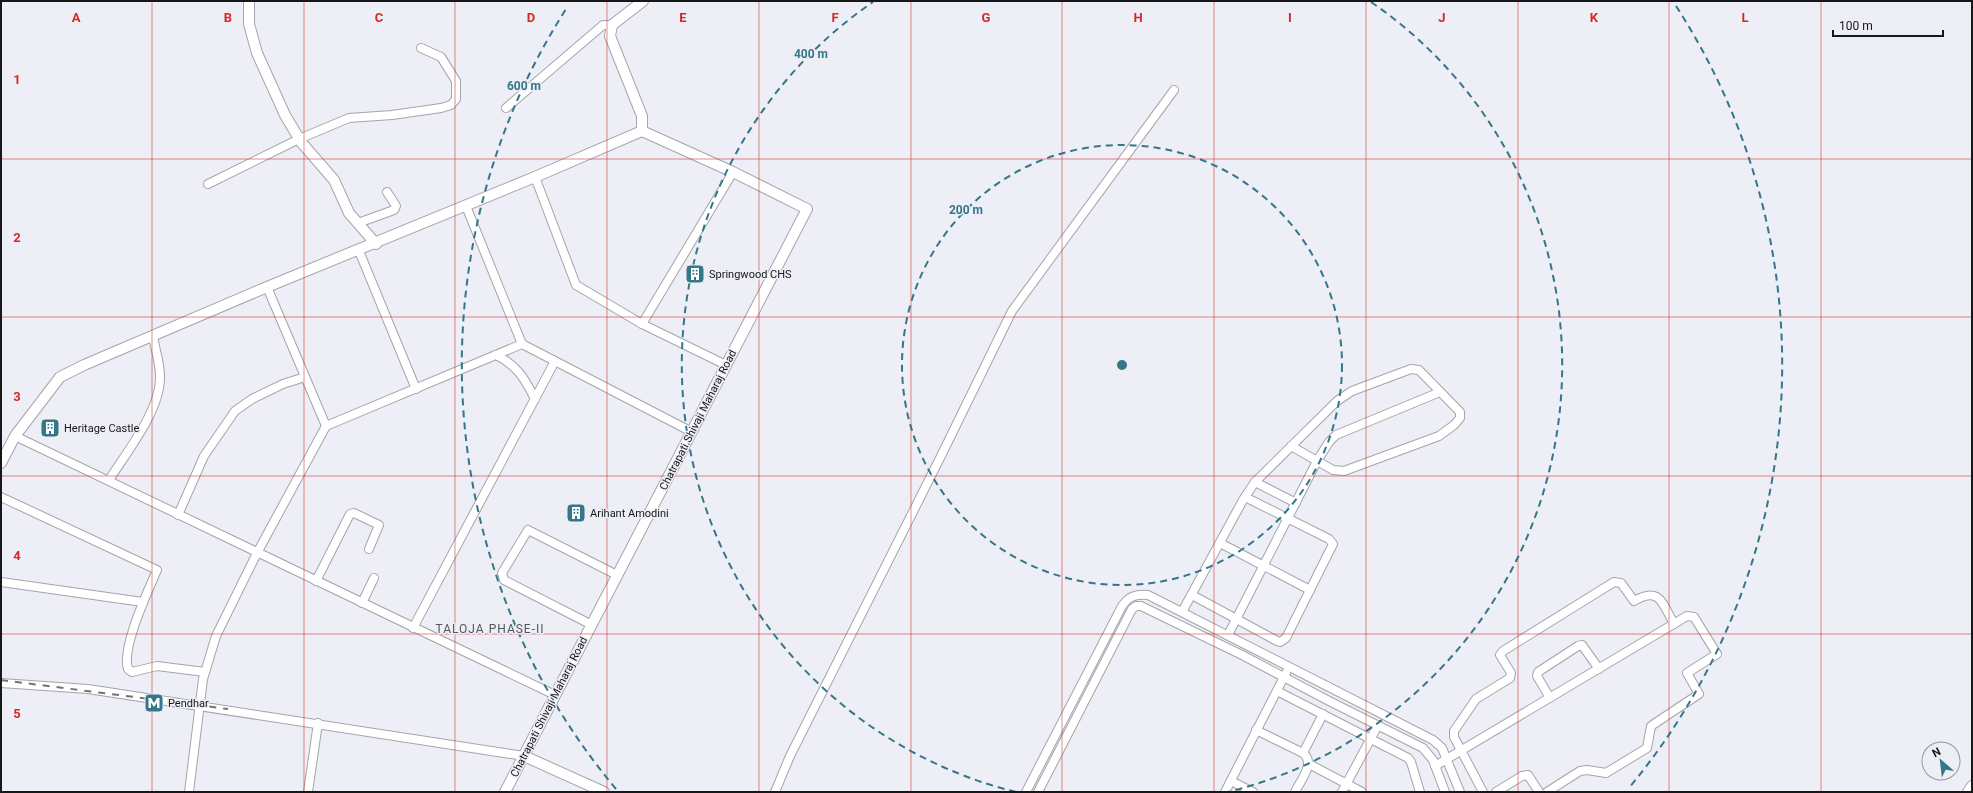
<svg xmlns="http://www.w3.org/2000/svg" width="1973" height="793" font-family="Roboto,sans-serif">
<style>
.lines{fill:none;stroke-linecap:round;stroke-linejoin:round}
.minor-casing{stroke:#a4a5ac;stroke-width:10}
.tertiary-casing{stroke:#a4a5ac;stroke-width:12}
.minor{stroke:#fff;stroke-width:8}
.tertiary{stroke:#fff;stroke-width:10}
.rail{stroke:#727378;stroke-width:2;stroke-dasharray:7 7;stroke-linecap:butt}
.grid{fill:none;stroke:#d62828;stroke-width:1;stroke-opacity:0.55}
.ring{fill:none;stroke:#347788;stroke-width:2;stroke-dasharray:7 5}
.labels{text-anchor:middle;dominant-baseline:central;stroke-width:3;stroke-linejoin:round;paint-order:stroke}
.poi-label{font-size:11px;fill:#161719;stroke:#edeef6;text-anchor:start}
.street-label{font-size:11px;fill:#161719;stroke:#edeef6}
.neighbourhood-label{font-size:12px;letter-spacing:1px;fill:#54565c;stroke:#edeef6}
.grid-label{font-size:13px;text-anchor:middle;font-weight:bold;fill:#d62828;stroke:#edeef6;stroke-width:3;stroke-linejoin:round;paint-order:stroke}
.centre{fill:#347788;stroke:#edeef6;stroke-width:2}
.ring-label{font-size:12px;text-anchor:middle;font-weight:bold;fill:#347788;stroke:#edeef6;stroke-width:3;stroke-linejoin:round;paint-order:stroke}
</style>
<rect width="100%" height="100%" fill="#edeef6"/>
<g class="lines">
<defs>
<g id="minor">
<path d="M 506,108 L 603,25 L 612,25"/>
<path d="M 535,177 L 576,285 L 642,324 L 726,365"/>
<path d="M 208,184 L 299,139 L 349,118 L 392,115 L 441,108 L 451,105 L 456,99 L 456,81 L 441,57 L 421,48"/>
<path d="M 466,206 L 522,344"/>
<path d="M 358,223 L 394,210 L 396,206 L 387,192"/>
<path d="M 359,251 L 416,389"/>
<path d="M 267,287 L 326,426"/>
<path d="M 642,324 L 733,172"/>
<path d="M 496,355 C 517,365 525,379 535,399"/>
<path d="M 15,436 L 555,695"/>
<path d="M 109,480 C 126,453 161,410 160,376 C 160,363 155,349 153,336"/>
<path d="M 1255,482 L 1296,503"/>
<path d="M 1,497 L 157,570 C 148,591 121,648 128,669 L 132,672 L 157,666 L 205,672"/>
<path d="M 178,515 L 204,456 L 235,411 L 252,399 L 283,384 L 305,377"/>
<path d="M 1220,543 L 1310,590"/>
<path d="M 316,581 L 350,514 L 354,513 L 379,525 L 369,549"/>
<path d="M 1,582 L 143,602"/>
<path d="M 1192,595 L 1277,641 L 1280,642 L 1286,638 L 1333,544 L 1329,539 L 1245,497"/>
<path d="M 362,603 L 374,578"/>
<path d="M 1182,612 L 1243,500 L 1255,482 L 1337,401 L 1352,391 L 1411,369 L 1419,370 L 1460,412 L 1460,418 L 1454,425 L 1439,436 L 1344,471 L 1333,470 L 1291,446"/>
<path d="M 592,625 L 504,580 L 502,573 L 528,530 L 617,575"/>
<path d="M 413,628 L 555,361"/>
<path d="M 1228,635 L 1317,461 L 1329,442 L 1336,435 L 1440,392"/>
<path d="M 1,683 L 88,689 L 524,756"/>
<path d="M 1277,691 L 1408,758 L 1411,762 L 1420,792"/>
<path d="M 1550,698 L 1537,676 L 1538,672 L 1578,646 L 1582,645 L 1599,669"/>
<path d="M 1256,730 L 1303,753 C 1316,763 1300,781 1295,792"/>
<path d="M 1303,753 L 1323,714"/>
<path d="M 1309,764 L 1362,792"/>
<path d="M 1435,766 L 1687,616 L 1694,617 L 1717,654 L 1687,673 L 1699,694 L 1651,726 L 1647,748 L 1606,773 L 1587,770 L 1580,771 L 1547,792"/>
<path d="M 1231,781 L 1253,792"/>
<path d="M 189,792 L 203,679 L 216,636 L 257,553 L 326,426 L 522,344 L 692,432"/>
<path d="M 308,792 L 318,723"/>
<path d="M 775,792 L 790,756 L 941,456 L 1012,311 L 1174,90"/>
<path d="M 1026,792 L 1122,606 C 1129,596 1136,594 1148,595 L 1433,740 L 1442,748 L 1460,792"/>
<path d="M 1038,792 L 1132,609 L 1136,606 L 1141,606 L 1242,655 L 1331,702 L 1423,748 L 1433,760 L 1445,792"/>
<path d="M 1225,792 L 1286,673"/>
<path d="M 1342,792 L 1378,725"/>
<path d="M 1483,792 L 1454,737 L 1454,731 L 1476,699 L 1510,678 L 1511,673 L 1500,655 L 1503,651 L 1614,582 L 1621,583 L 1634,601 C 1660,586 1662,603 1674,624"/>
<path d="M 1496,792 L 1522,776 L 1528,775 L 1539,792"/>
</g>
<g id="tertiary">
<path d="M 249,1 L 249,24 L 257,53 L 285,115 L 301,142 L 334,180 L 349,213 L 376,244"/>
<path d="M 642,131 L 642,116 L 610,36 L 612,25 L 643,1"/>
<path d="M 1,463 L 15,436 L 60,377 L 84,365 L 267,287 L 535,177 L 642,131"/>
<path d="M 524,756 L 604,792"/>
<path d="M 505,792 L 807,209 L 733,172 L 642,131"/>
<path d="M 1968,792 L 1972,786"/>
</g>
</defs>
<use href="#minor" class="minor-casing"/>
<use href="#tertiary" class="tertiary-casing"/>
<use href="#minor" class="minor"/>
<use href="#tertiary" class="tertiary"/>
<path class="rail" d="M 1,680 L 228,709"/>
</g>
<path class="grid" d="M 152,1 L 152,792M 304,1 L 304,792M 455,1 L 455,792M 607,1 L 607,792M 759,1 L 759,792M 911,1 L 911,792M 1062,1 L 1062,792M 1214,1 L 1214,792M 1366,1 L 1366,792M 1518,1 L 1518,792M 1669,1 L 1669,792M 1821,1 L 1821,792M 1,159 L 1972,159M 1,317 L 1972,317M 1,476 L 1972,476M 1,634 L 1972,634"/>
<g class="ring">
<circle cx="1122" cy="365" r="220"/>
<path d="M1016 792A440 440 0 0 1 873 2M1371 2A440 440 0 0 1 1228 792"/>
<path d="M616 789A660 660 0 0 1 568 6M1676 6A660 660 0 0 1 1628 789"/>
</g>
<defs>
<symbol id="building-square" viewBox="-11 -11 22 22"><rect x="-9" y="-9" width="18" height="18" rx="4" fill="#347788" stroke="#edeef6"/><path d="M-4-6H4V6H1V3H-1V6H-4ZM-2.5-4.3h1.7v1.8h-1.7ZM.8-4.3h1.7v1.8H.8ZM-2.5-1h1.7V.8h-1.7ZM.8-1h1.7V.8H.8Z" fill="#fff"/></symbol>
<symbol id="metro-square" viewBox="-11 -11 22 22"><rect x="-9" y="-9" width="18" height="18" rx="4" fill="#347788" stroke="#edeef6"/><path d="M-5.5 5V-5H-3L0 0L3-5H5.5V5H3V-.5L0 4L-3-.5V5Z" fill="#fff"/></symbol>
</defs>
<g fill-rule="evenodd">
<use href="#building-square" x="684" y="263" width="22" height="22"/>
<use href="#building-square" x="39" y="417" width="22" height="22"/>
<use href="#building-square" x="565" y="502" width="22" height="22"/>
<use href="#metro-square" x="143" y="692" width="22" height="22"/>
</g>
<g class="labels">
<g class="poi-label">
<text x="709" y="274">Springwood CHS</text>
<text x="64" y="428">Heritage Castle</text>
<text x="590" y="513">Arihant Amodini</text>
<text x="168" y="703">Pendhar</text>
</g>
<g class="street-label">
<text transform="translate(698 420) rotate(-63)">Chatrapati Shivaji Maharaj Road</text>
<text transform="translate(549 707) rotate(-63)">Chatrapati Shivaji Maharaj Road</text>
</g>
<g class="neighbourhood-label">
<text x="490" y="629">TALOJA PHASE-II</text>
</g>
</g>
<g class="grid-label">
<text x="76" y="22">A</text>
<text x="228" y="22">B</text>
<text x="379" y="22">C</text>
<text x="531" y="22">D</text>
<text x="683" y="22">E</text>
<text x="835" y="22">F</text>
<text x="986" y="22">G</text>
<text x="1138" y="22">H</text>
<text x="1290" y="22">I</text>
<text x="1442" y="22">J</text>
<text x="1594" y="22">K</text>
<text x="1745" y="22">L</text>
<text x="17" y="84">1</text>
<text x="17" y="242">2</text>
<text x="17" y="401">3</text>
<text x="17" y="560">4</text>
<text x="17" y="718">5</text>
</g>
<circle cx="1122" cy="365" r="6" class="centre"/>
<g class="ring-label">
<text x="811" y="58">400 m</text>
<text x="524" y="90">600 m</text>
<text x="966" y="214">200 m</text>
</g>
<rect width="1973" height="793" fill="none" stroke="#161719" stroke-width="4"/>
<g transform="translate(1941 761) rotate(332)"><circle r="19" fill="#edeef6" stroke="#97989e"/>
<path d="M0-3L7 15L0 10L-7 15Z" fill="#347788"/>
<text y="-6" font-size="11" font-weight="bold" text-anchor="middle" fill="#161719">N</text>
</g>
<path d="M1833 30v6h110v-6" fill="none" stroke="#161719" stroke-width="2"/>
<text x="1839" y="30" font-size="12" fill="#161719" stroke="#edeef6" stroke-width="3" paint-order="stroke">100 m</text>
</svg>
